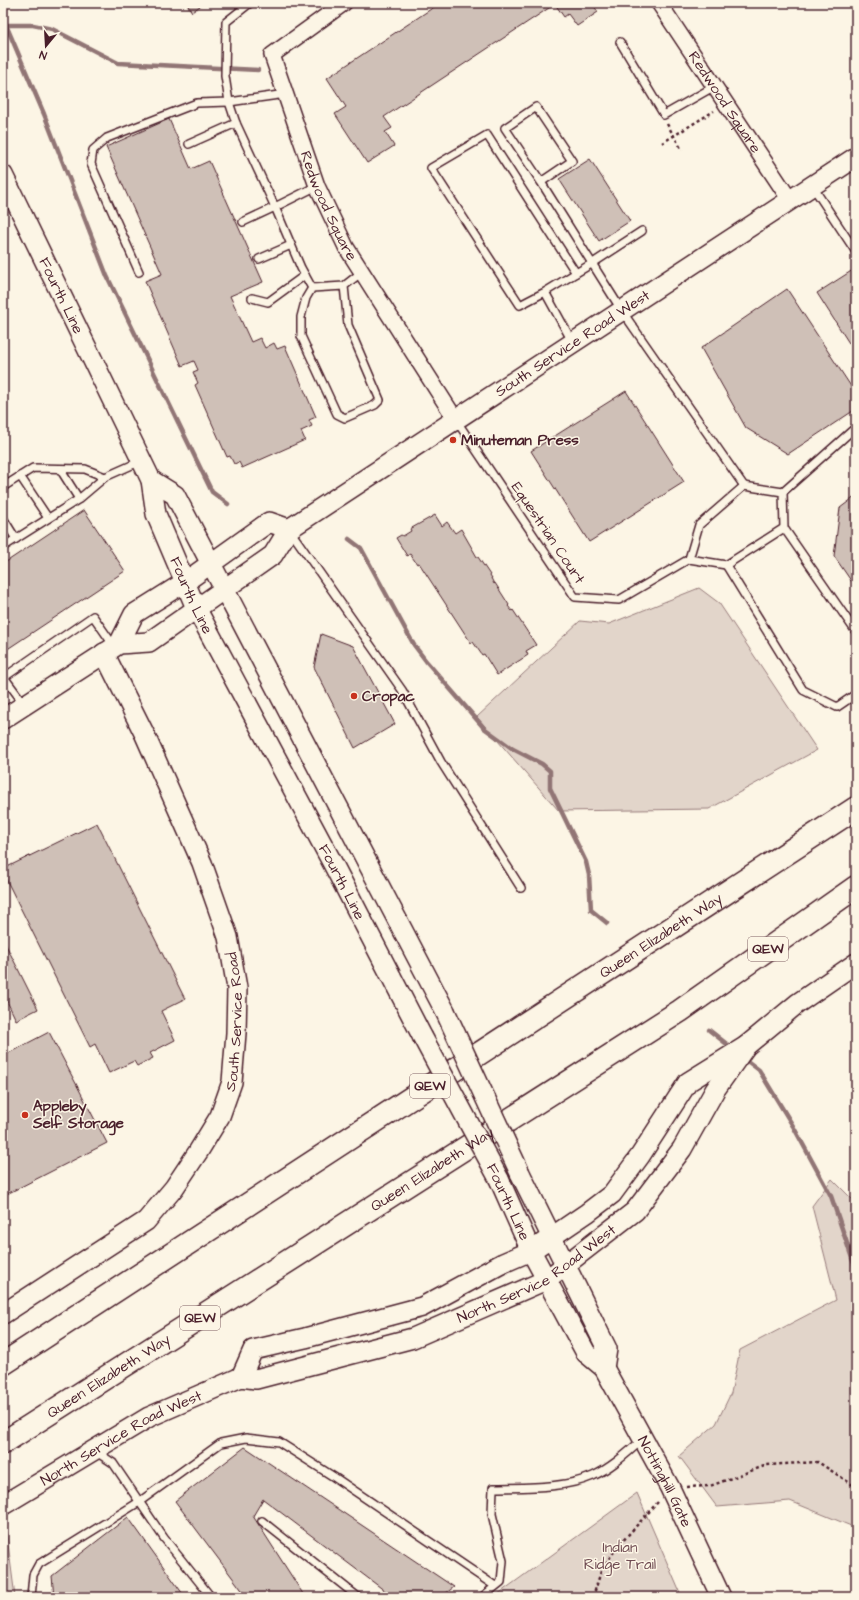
<svg xmlns="http://www.w3.org/2000/svg" width="859" height="1600" font-family="'Architects Daughter',sans-serif">
<style>
.green{fill:#e2d5ca;stroke:#967a7a}
.lines{fill:none;stroke-linecap:round;stroke-linejoin:round}
.stream{stroke:#917474;stroke-width:4.5}
.building{fill:#cfc0b7;stroke:#4a1f2b}
.service-casing{stroke:#4a1f2b;stroke-width:10}
.minor-casing{stroke:#4a1f2b;stroke-width:18}
.tertiary-casing{stroke:#4a1f2b;stroke-width:22}
.motorway-casing{stroke:#4a1f2b;stroke-width:25}
.path{stroke:#4a1f2b;stroke-width:2.5;stroke-dasharray:3 3;stroke-linecap:butt}
.service{stroke:#fcf5e5;stroke-width:7}
.minor{stroke:#fcf5e5;stroke-width:15}
.tertiary{stroke:#fcf5e5;stroke-width:19}
.motorway{stroke:#fcf5e5;stroke-width:22}
.tertiary-bridge-casing{stroke:#4a1f2b;stroke-width:22;stroke-linecap:butt}
.tertiary-bridge{stroke:#fcf5e5;stroke-width:19}
.poi-dot{fill:#c8321e;stroke:#fcf5e5;stroke-width:1.5}
.labels{text-anchor:middle;dominant-baseline:central;stroke-width:3;stroke-linejoin:round;paint-order:stroke}
.shield{fill:#fcf5e5;stroke:#7f5f63;stroke-width:1}
.shield-label{font-size:14px;font-weight:bold;fill:#4a1f2b}
.street-label{font-size:15px;fill:#4a1f2b;stroke:#fcf5e5}
.poi-label{font-size:15px;font-weight:bold;fill:#4a1f2b;stroke:#fcf5e5;text-anchor:start}
.park-label{font-size:15px;fill:#704c53;stroke:#fcf5e5}
</style>
<rect width="100%" height="100%" fill="#fcf5e5"/>
<filter id="ink" filterUnits="userSpaceOnUse"><feTurbulence type="fractalNoise" baseFrequency=".025" numOctaves="2"/><feDisplacementMap in="SourceGraphic" scale="8" xChannelSelector="R" yChannelSelector="G"/><feConvolveMatrix kernelMatrix="1 2 1 2 8 2 1 2 1" color-interpolation-filters="sRGB"/></filter>
<g filter="url(#ink)">
<g class="green">
<path d="M 699,588 L 719,603 L 817,750 L 709,809 L 559,811 L 477,717 L 580,621 L 609,624 Z"/>
<path d="M 832,1179 L 856,1203 L 856,1528 L 790,1501 L 717,1507 L 679,1456 L 716,1424 L 731,1393 L 740,1350 L 836,1300 L 812,1206 Z"/>
<path d="M 637,1493 L 681,1595 L 678,1597 L 494,1597 Z"/>
<path d="M 6,1528 L 15,1597 L 3,1597 L 3,1530 Z"/>
</g>
<g class="lines">
<g class="stream">
<path d="M 3,25 L 6,25 L 44,114 L 107,276 L 212,492 L 228,504"/>
<path d="M 6,25 L 33,25 L 52,29 L 118,63 L 258,70"/>
<path d="M 349,539 L 361,548 L 414,645 L 426,661 L 484,728 L 513,749 L 542,764 L 550,771 L 550,788 L 586,862 L 589,875 L 591,910 L 607,923"/>
<path d="M 709,1030 L 728,1045"/>
<path d="M 742,1057 L 759,1070 L 793,1126 L 831,1196 L 856,1270"/>
</g>
</g>
<g class="building">
<path d="M 186,3 L 204,3 L 192,12 Z"/>
<path d="M 440,3 L 592,3 L 598,12 L 577,26 L 568,14 L 564,17 L 555,4 L 384,117 L 392,128 L 385,132 L 394,146 L 367,163 L 335,114 L 346,107 L 327,78 Z"/>
<path d="M 169,119 L 191,169 L 209,161 L 263,282 L 230,296 L 251,342 L 260,338 L 265,348 L 274,343 L 277,349 L 285,346 L 316,417 L 309,420 L 312,426 L 301,431 L 305,440 L 242,468 L 239,462 L 234,464 L 230,456 L 227,457 L 195,385 L 198,383 L 193,372 L 198,370 L 194,361 L 182,366 L 145,281 L 162,274 L 106,147 Z"/>
<path d="M 590,159 L 630,221 L 599,241 L 559,179 Z"/>
<path d="M 856,268 L 856,354 L 817,293 Z"/>
<path d="M 787,289 L 856,394 L 856,409 L 788,454 L 746,428 L 701,348 Z"/>
<path d="M 626,391 L 684,482 L 589,542 L 531,451 Z"/>
<path d="M 856,496 L 856,588 L 834,556 L 840,508 Z"/>
<path d="M 84,510 L 125,571 L 3,652 L 3,564 Z"/>
<path d="M 435,515 L 442,526 L 447,522 L 455,533 L 461,529 L 477,557 L 478,557 L 492,578 L 491,578 L 494,584 L 495,583 L 509,605 L 508,606 L 512,611 L 513,610 L 536,645 L 526,651 L 528,655 L 497,675 L 484,654 L 482,655 L 473,642 L 471,643 L 419,563 L 417,564 L 410,554 L 407,556 L 396,538 L 401,535 L 403,536 L 411,531 L 410,529 Z"/>
<path d="M 321,634 L 353,646 L 395,724 L 355,748 L 314,667 Z"/>
<path d="M 97,823 L 185,999 L 161,1011 L 175,1040 L 150,1053 L 153,1058 L 137,1066 L 134,1061 L 109,1073 L 95,1044 L 90,1047 L 3,873 L 3,869 Z"/>
<path d="M 3,939 L 38,1009 L 16,1020 L 3,993 Z"/>
<path d="M 49,1032 L 107,1143 L 3,1196 L 3,1056 Z"/>
<path d="M 245,1447 L 454,1587 L 441,1597 L 393,1597 L 263,1499 L 253,1516 L 305,1597 L 247,1597 L 175,1501 Z"/>
<path d="M 128,1517 L 185,1597 L 127,1597 L 124,1594 L 121,1597 L 54,1597 L 52,1576 Z"/>
</g>
<g class="lines">
<defs>
<g id="service">
<path d="M 620,42 L 664,115 L 715,86"/>
<path d="M 189,144 L 236,123"/>
<path d="M 541,182 L 572,161 L 536,107 L 505,128 L 541,182 L 622,311 L 744,486 L 783,492 L 784,528 L 856,632"/>
<path d="M 813,187 L 856,252"/>
<path d="M 243,222 L 275,207 L 236,123 L 229,102 L 225,76 L 226,22 L 250,3"/>
<path d="M 259,259 L 291,245"/>
<path d="M 139,272 L 91,164 L 93,150 L 107,138 L 197,103 L 229,102 L 286,94"/>
<path d="M 576,273 L 593,263 L 642,231"/>
<path d="M 344,286 L 348,325 L 380,400 L 375,405 L 345,418 L 337,414 L 301,336 L 301,317 L 306,298 L 312,288 L 344,286 L 362,272"/>
<path d="M 312,288 L 301,268 L 275,207 L 317,186"/>
<path d="M 545,292 L 576,273 L 487,135 L 431,168 L 520,305 L 545,292 L 573,343"/>
<path d="M 252,298 L 268,302 L 305,275"/>
<path d="M 456,420 L 575,597 L 619,600 L 689,559"/>
<path d="M 60,469 L 79,499"/>
<path d="M 20,476 L 48,518"/>
<path d="M 3,487 L 33,468 L 85,469 L 105,477"/>
<path d="M 783,492 L 856,427"/>
<path d="M 3,518 L 16,539"/>
<path d="M 289,529 L 402,690 L 441,762 L 521,888"/>
<path d="M 3,547 L 79,499 L 105,477 L 141,461"/>
<path d="M 689,559 L 726,565 L 784,528"/>
<path d="M 689,559 L 699,525 L 744,486"/>
<path d="M 726,565 L 803,690 L 837,707 L 856,694"/>
<path d="M 4,677 L 24,704"/>
<path d="M 3,678 L 93,616 L 114,646"/>
<path d="M 95,1451 L 113,1463 L 164,1538 L 211,1597"/>
<path d="M 262,1521 L 358,1597"/>
<path d="M 31,1597 L 33,1575 L 39,1564 L 139,1502 L 221,1443 L 246,1438 L 279,1442 L 334,1477 L 495,1586"/>
<path d="M 482,1597 L 501,1582 L 503,1561 L 492,1514 L 493,1488 C 525,1487 563,1489 593,1476 C 611,1468 627,1453 642,1440"/>
</g>
<g id="minor">
<path id="s1" d="M 344,3 L 272,55 L 317,186 L 346,247 L 456,420"/>
<path id="s2" d="M 659,3 L 790,200"/>
</g>
<g id="tertiary">
<path id="s3" d="M 3,175 L 151,480 L 156,514 L 196,608 L 333,864 L 422,1036"/>
<path d="M 151,480 L 175,495 L 445,1011"/>
<path d="M 119,644 L 134,614 L 185,582 L 269,522 L 289,529"/>
<path id="s4" d="M 3,719 L 119,644 L 149,642 L 273,555 L 289,529 L 856,157"/>
<path d="M 520,1173 L 607,1349 L 604,1368"/>
<path id="s5" d="M 499,1179 L 531,1251 L 586,1353 L 604,1368 L 670,1488 L 721,1597"/>
<path id="s6" d="M 3,1314 L 146,1221 L 174,1188 L 198,1152 L 220,1116 L 232,1082 L 236,1033 L 237,988 L 228,937 L 202,863 L 144,733 L 104,653"/>
<path d="M 241,1377 L 253,1350 L 305,1338 L 422,1307 L 503,1263 L 531,1251 L 587,1213 L 612,1194 L 640,1156 L 688,1082 L 746,1046 L 798,1003 L 856,963"/>
<path id="s7" d="M 3,1505 L 149,1417 L 241,1377 L 256,1379 L 413,1338 L 546,1280 L 635,1211 L 682,1149 L 715,1090 L 746,1046"/>
</g>
<g id="motorway">
<path id="s8" d="M 3,1364 L 856,808"/>
<path id="s9" d="M 3,1443 L 680,1011 L 856,887"/>
</g>
</defs>
<use href="#service" class="service-casing"/>
<use href="#minor" class="minor-casing"/>
<use href="#tertiary" class="tertiary-casing"/>
<use href="#motorway" class="motorway-casing"/>
<g class="path">
<path d="M 667,124 L 682,150"/>
<path d="M 662,143 L 714,111"/>
<path d="M 687,1487 L 710,1486 L 767,1465 L 818,1462 L 856,1487"/>
<path d="M 593,1597 L 602,1568 L 619,1545 L 658,1502"/>
</g>
<use href="#service" class="service"/>
<use href="#minor" class="minor"/>
<use href="#tertiary" class="tertiary"/>
<use href="#motorway" class="motorway"/>
<defs>
<g id="tertiary-bridge">
<path d="M 445,1011 L 520,1173"/>
<path d="M 422,1036 L 499,1179"/>
</g>
</defs>
<use href="#tertiary-bridge" class="tertiary-bridge-casing"/>
<use href="#tertiary-bridge" class="tertiary-bridge"/>
</g>
</g>
<g class="poi-dot">
<circle cx="453" cy="440" r="4"/>
<circle cx="354" cy="696" r="4"/>
<circle cx="25" cy="1115" r="4"/>
</g>
<g class="labels">
<g class="shield">
<rect x="748" y="937" width="40" height="24" rx="3"/>
<rect x="410" y="1074" width="40" height="24" rx="3"/>
<rect x="180" y="1306" width="40" height="24" rx="3"/>
</g>
<g class="shield-label">
<text x="768" y="949">QEW</text>
<text x="430" y="1086">QEW</text>
<text x="200" y="1318">QEW</text>
</g>
<g class="street-label">
<text stroke="none"><textPath href="#s2" startOffset="119">Redwood Square</textPath></text>
<text stroke="none"><textPath href="#s1" startOffset="250">Redwood Square</textPath></text>
<text stroke="none"><textPath href="#s3" startOffset="134">Fourth Line</textPath></text>
<text stroke="none"><textPath href="#s4" startOffset="689">South Service Road West</textPath></text>
<text transform="translate(548 533) rotate(56)">Equestrian Court</text>
<text stroke="none"><textPath href="#s3" startOffset="462">Fourth Line</textPath></text>
<text stroke="none"><textPath href="#s3" startOffset="786">Fourth Line</textPath></text>
<text stroke="none"><textPath href="#s8" startOffset="785">Queen Elizabeth Way</textPath></text>
<text stroke="none"><textPath href="#s6" startOffset="396">South Service Road</textPath></text>
<text stroke="none"><textPath href="#s9" startOffset="509">Queen Elizabeth Way</textPath></text>
<text transform="translate(508 1202) rotate(65)">Fourth Line</text>
<text stroke="none"><textPath href="#s7" startOffset="588">North Service Road West</textPath></text>
<text stroke="none"><textPath href="#s9" startOffset="125">Queen Elizabeth Way</textPath></text>
<text stroke="none"><textPath href="#s7" startOffset="136">North Service Road West</textPath></text>
<text stroke="none"><textPath href="#s5" startOffset="347">Nottinghill Gate</textPath></text>
</g>
<g class="poi-label">
<text x="461" y="440">Minuteman Press</text>
<text x="362" y="696">Cropac</text>
<text x="33" y="1106">Appleby<tspan x="33" dy="17">Self Storage</tspan></text>
</g>
<g class="park-label">
<text x="620" y="1547">Indian<tspan x="620" dy="17">Ridge Trail</tspan></text>
</g>
</g>
<rect width="859" height="1600" fill="none" stroke="#fcf5e5" stroke-width="16"/>
<rect x="8" y="8" width="843" height="1584" fill="none" stroke="#4a1f2b" stroke-width="1.5" filter="url(#ink)"/>
<g transform="translate(46 46) rotate(198)" stroke="#fcf5e5" stroke-width="3" paint-order="stroke">
<path d="M0-3L7 15L0 10L-7 15Z" fill="#4a1f2b"/>
<text y="-6" font-size="11" font-weight="bold" text-anchor="middle" fill="#4a1f2b">N</text>
</g>
</svg>
